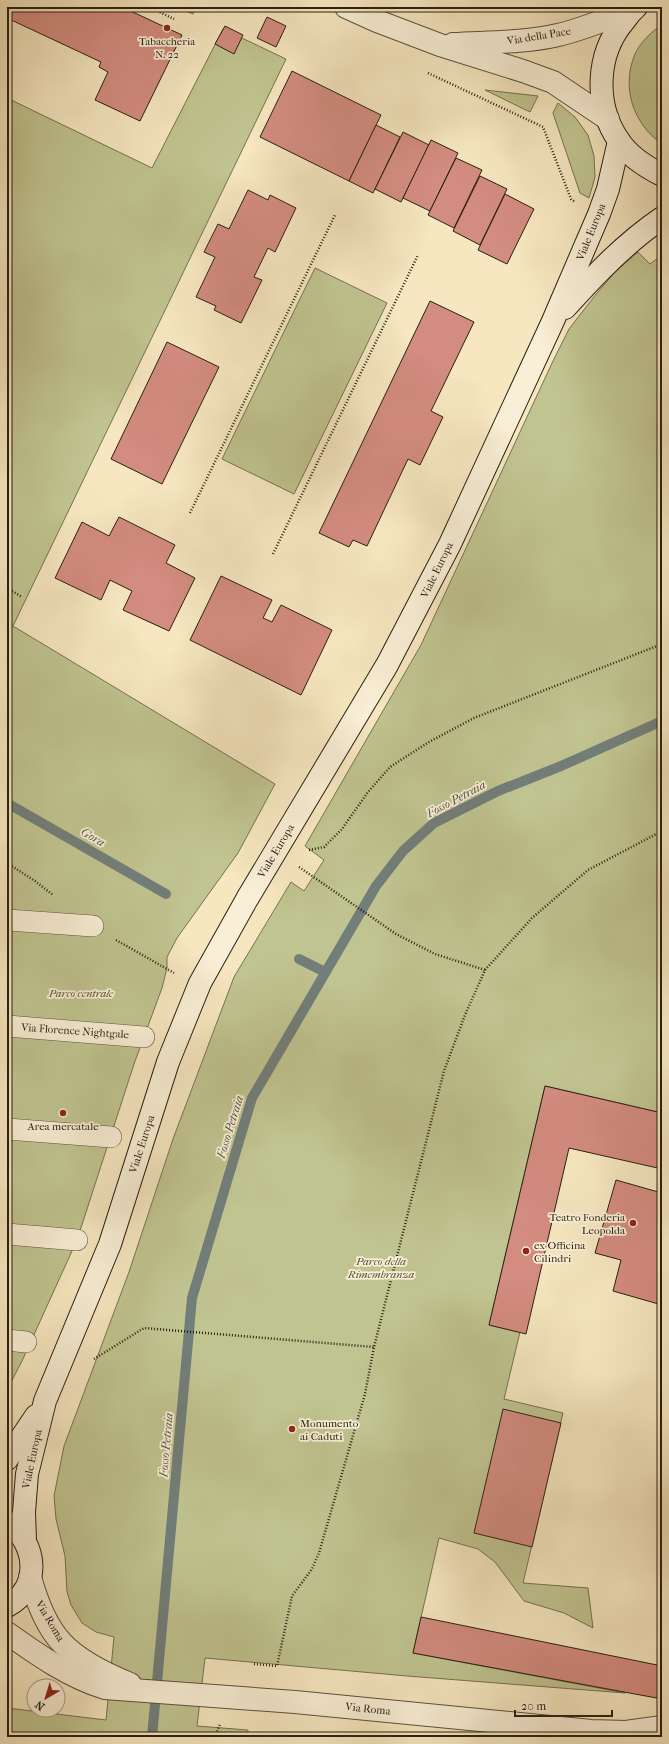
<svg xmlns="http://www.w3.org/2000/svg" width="669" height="1744" font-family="'IM FELL French Canon',serif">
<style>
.green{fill:#c0c490;stroke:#747250}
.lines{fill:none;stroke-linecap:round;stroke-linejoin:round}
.stream{stroke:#727e79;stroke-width:10}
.building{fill:#d38c80;stroke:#291f11}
.pedestrian-casing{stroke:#5c513d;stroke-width:22}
.minor-casing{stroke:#5c513d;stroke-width:24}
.tertiary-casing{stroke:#5c513d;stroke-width:24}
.secondary-casing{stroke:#291f11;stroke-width:24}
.path{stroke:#291f11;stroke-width:2.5;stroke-dasharray:1 2;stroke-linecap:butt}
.pedestrian{stroke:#f9efd6;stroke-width:21}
.minor{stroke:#f9efd6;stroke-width:22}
.tertiary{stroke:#f9efd6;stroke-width:22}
.secondary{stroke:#f9efd6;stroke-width:22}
.poi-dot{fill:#8f2418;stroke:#f9efd6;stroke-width:1.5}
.labels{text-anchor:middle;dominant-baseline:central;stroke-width:3.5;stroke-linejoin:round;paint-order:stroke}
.street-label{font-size:11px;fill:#291f11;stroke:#f9efd6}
.poi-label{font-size:11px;fill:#291f11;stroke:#f9efd6}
.park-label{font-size:11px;font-style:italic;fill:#565137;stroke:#f9efd6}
.water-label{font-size:12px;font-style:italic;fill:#53564e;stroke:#f9efd6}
</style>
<rect width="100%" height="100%" fill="#f6e7c0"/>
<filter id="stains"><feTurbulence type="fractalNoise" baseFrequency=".005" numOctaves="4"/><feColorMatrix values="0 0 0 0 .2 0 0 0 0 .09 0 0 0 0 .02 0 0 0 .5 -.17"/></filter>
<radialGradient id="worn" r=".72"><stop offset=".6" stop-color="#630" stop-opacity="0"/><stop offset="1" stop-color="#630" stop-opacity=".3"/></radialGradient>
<g class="green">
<path d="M 177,7 L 196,7 L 193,14 Z"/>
<path d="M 662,24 L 662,144 C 633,124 621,87 635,54 C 641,41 652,32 662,24 Z"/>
<path d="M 223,29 L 286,59 L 13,626 L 275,784 L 238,853 L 177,938 L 167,957 L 167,968 L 162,988 L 134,1064 L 77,1240 L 22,1361 L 7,1390 L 7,98 L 152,168 Z"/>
<path d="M 485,90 L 538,96 L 530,112 Z"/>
<path d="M 558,103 L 575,117 L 588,135 L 594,156 L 595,177 L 589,198 L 580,193 L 553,113 Z"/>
<path d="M 638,252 L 650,264 L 662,255 L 662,1113 L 545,1086 L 489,1325 L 520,1332 L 504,1399 L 563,1413 L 523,1583 L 588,1588 L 593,1628 L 564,1613 L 524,1601 L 495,1562 L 478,1549 L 439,1538 L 413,1653 L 625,1693 L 407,1676 L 205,1658 L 197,1726 L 248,1730 L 247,1737 L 7,1737 L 7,1708 L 106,1720 L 114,1637 L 96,1632 L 82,1623 L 71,1605 L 67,1592 L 65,1556 L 56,1519 L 54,1496 L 64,1446 L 129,1272 L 173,1139 L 234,977 L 291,882 L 304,891 L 324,860 L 305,846 L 421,645 L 553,361 L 569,329 L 593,298 L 614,273 Z"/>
<path d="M 315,268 L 387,303 L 294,494 L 222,459 Z"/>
</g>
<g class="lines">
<g class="stream">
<path d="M 7,803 L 166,894"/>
<path d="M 299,959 L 325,972"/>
<path d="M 152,1737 L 192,1298 L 252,1098 L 376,886 L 403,851 L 434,823 L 498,791 L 561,766 L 662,721"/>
</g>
</g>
<g class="building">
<path d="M 7,7 L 122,7 L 182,35 L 140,121 L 95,100 L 108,72 L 99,67 L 101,62 L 7,18 Z"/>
<path d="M 267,17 L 286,26 L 276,47 L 257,38 Z"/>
<path d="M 225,26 L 243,35 L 234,54 L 215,44 Z"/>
<path d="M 292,71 L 381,115 L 349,181 L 260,137 Z"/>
<path d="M 376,125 L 400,137 L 373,193 L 349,181 Z"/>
<path d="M 403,132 L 429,145 L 401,202 L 375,189 Z"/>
<path d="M 431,140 L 458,153 L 430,211 L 403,198 Z"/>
<path d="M 456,158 L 482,170 L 454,228 L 428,215 Z"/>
<path d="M 480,176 L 507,189 L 480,245 L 453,231 Z"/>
<path d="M 248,190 L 268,200 L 270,195 L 296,208 L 275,252 L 268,248 L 254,277 L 262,280 L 241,323 L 214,310 L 216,306 L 196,297 L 215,257 L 204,252 L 218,224 L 229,229 Z"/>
<path d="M 505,194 L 534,209 L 507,264 L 478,250 Z"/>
<path d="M 430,301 L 474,322 L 431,411 L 443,417 L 420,465 L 408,459 L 367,546 L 353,540 L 349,547 L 319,533 Z"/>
<path d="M 167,342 L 219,367 L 162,484 L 111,459 Z"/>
<path d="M 119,517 L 175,545 L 166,563 L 195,578 L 169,631 L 123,610 L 132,591 L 110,580 L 101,600 L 55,578 L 82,522 L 109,536 Z"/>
<path d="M 221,576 L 272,600 L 263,618 L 272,622 L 281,605 L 332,630 L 301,695 L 190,640 Z"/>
<path d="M 545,1086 L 662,1113 L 662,1169 L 569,1148 L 526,1334 L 489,1325 Z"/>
<path d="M 616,1180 L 662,1193 L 662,1305 L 613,1291 L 621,1260 L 595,1253 Z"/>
<path d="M 503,1409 L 561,1423 L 532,1547 L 474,1533 Z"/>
<path d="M 421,1617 L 662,1666 L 662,1699 L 413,1653 Z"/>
</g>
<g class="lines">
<defs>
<g id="pedestrian">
<path d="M 7,920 L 93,926"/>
<path d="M 7,1026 L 144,1037"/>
<path d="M 7,1129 L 111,1137"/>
<path d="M 7,1234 L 77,1240"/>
<path d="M 7,1340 L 26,1342"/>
</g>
<g id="minor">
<path d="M 346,7 L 377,21 L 440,45 L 523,71 L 553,82 L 608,119"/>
<path d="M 453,44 C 488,42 524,43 558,35 C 584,29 609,18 634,9"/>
</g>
<g id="tertiary">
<path d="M 30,1577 C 36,1599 46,1626 62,1643 C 78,1660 108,1675 130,1684"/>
<path d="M 7,1633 C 38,1655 69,1677 105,1688 L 295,1702 L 591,1731 L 626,1732 L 662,1727"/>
</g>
<g id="secondary">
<path d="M 636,7 C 631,11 628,16 624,21 C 596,54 594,105 619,141 C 629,156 646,167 662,175"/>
<path d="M 565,308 C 595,275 625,243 662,218"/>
<path d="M 7,1459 L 36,1416"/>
<path d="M 7,1522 C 37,1542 42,1588 7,1606"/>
<path d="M 25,1541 L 24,1512 L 27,1474 L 45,1401 L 110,1244 L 168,1062 L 200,983 L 247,899 L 387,665 L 450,544 L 553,321 L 599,214 L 608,189 L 619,141"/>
</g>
</defs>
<use href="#pedestrian" class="pedestrian-casing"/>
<use href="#minor" class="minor-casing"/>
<use href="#tertiary" class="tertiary-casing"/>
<use href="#secondary" class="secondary-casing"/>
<g class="path">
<path d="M 149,7 L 174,19"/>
<path d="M 428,73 L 543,127 L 571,199 L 575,202"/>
<path d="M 190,513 L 335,215"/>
<path d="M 273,554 L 418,255"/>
<path d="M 7,588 L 22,597"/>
<path d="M 309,850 L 324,847 L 342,829 L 368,792 L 390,767 L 429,742 L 474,718 L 662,644"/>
<path d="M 7,863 L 35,881 L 53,895"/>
<path d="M 299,867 L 396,934 L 435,954 L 485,970"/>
<path d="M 116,940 L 174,973"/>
<path d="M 7,1093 L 10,1053"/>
<path d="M 94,1359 L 144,1328 L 374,1347"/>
<path d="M 254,1664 L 277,1666 L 292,1596 L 312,1569 L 319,1553 L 365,1394 L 374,1347 L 444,1071 L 465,1015 L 485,970 L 532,918 L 588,870 L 662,831"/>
<path d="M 215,1737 L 220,1724"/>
</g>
<use href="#pedestrian" class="pedestrian"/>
<use href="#minor" class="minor"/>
<use href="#tertiary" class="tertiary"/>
<use href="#secondary" class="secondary"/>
</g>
<g class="poi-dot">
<circle cx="167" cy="28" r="4"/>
<circle cx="63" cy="1113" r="4"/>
<circle cx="633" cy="1223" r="4"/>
<circle cx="526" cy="1251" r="4"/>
<circle cx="292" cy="1429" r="4"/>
</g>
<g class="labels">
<g class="street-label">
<text transform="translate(539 36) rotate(-9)">Via della Pace</text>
<text transform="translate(591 232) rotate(-68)">Viale Europa</text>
<text transform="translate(437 570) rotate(-64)">Viale Europa</text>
<text transform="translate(276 851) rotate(-59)">Viale Europa</text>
<text transform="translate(75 1031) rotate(4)">Via Florence Nightgale</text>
<text transform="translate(142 1144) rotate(-72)">Viale Europa</text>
<text transform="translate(32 1459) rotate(-78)">Viale Europa</text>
<text transform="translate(50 1621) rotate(59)">Via Roma</text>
<text transform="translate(368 1709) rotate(6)">Via Roma</text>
</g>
<g class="poi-label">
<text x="167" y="41">Tabaccheria<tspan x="167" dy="13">N. 22</tspan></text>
<text x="63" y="1126">Area mercatale</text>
<text x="625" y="1217" text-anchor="end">Teatro Fonderia<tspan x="625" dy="13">Leopolda</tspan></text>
<text x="534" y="1245" text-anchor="start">ex Officina<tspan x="534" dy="13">Cilindri</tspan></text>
<text x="300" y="1423" text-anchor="start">Monumento<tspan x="300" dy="13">ai Caduti</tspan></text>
</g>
<g class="park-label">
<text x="81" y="993">Parco centrale</text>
<text x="381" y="1261">Parco della<tspan x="381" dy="13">Rimembranza</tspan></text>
</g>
<g class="water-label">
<text transform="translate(456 799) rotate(-28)">Fosso Petraia</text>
<text transform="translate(93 837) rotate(30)">Gora</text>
<text transform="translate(230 1127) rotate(-73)">Fosso Petraia</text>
<text transform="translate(166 1445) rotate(-85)">Fosso Petraia</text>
</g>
</g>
<rect width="669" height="1744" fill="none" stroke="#f6e7c0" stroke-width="24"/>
<rect x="8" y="8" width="653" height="1728" fill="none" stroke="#291f11" stroke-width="2"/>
<rect x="12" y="12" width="645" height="1720" fill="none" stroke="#291f11"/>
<g transform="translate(46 1698) rotate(218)"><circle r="19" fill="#f9efd6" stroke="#a69c87"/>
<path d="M0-3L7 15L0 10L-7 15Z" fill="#8f2418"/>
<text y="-6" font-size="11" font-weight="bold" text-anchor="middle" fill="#291f11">N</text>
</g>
<path d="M515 1710v6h97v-6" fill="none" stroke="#291f11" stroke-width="2"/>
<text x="521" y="1710" font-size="12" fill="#291f11" stroke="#f9efd6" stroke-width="3" paint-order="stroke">20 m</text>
<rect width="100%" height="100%" filter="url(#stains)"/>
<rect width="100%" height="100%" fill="url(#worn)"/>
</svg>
